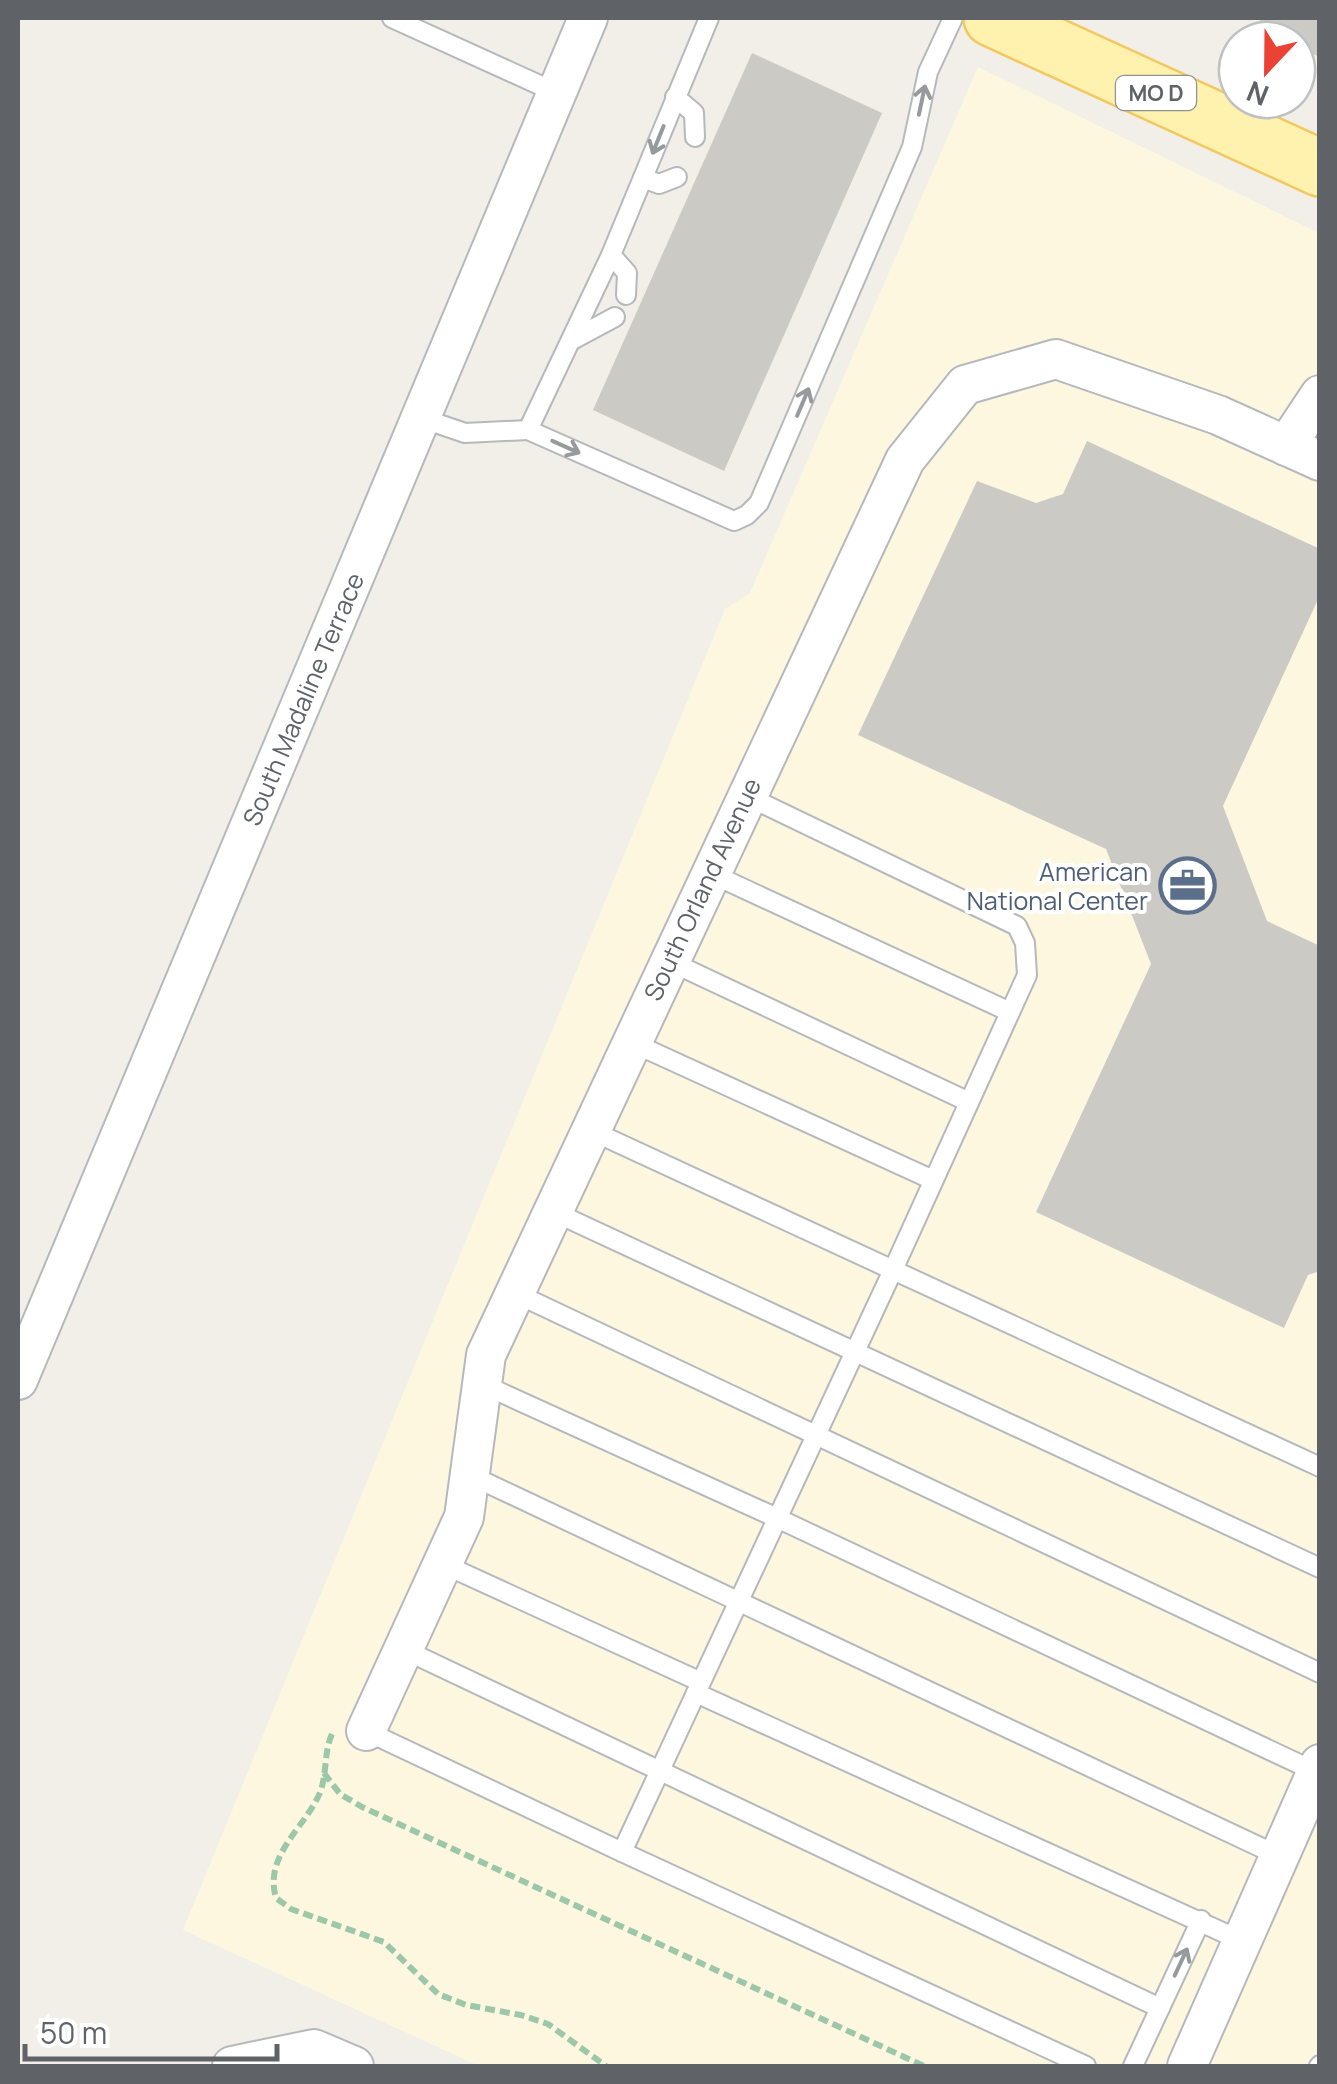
<svg xmlns="http://www.w3.org/2000/svg" width="1337" height="2084" font-family="Manrope,sans-serif">
<style>
.commercial{fill:#fef7e0}
.building{fill:#cccac5}
.lines{fill:none;stroke-linecap:round;stroke-linejoin:round}
.service-casing{stroke:#b5b8bc;stroke-width:22}
.minor-casing{stroke:#b5b8bc;stroke-width:42}
.primary-casing{stroke:#f2c960;stroke-width:60}
.path{stroke:#9cc7a9;stroke-width:6;stroke-dasharray:10 5;stroke-linecap:butt}
.service{stroke:#fff;stroke-width:18}
.minor{stroke:#fff;stroke-width:38}
.primary{stroke:#fff2af;stroke-width:55}
.oneway{stroke:#979a9d}
.labels{text-anchor:middle;dominant-baseline:central;stroke-width:8;stroke-linejoin:round;paint-order:stroke}
.shield{fill:#fff;stroke:#8f9295;stroke-width:2.5}
.shield-label{font-size:22px;font-weight:bold;fill:#5f6368}
.street-label{font-size:25px;fill:#5f6368;stroke:#fff}
.service-label{font-size:25px;fill:#4e5e75;stroke:#fff;text-anchor:end}
</style>
<rect width="100%" height="100%" fill="#f1efe8"/>
<path class="commercial" d="M 978,67 L 1319,233 L 1319,2066 L 479,2066 L 183,1930 L 725,609 L 750,593 Z"/>
<g class="building">
<path d="M 1261,18 L 1320,18 L 1320,57 L 1297,47 L 1297,40 L 1281,40 L 1257,29 Z"/>
<path d="M 752,53 L 882,113 L 724,471 L 593,410 Z"/>
<path d="M 1087,441 L 1320,549 L 1320,595 L 1223,806 L 1267,921 L 1320,946 L 1320,1271 L 1308,1275 L 1284,1328 L 1036,1212 L 1151,964 L 1106,849 L 858,735 L 977,481 L 1036,503 L 1063,494 Z"/>
</g>
<g class="lines">
<defs>
<g id="service">
<path d="M 392,18 L 557,93"/>
<path d="M 709,18 L 611,255 L 528,430 L 734,521 L 747,515 L 759,503 L 912,147 L 928,72 L 953,18"/>
<path d="M 675,97 L 694,113 L 695,137"/>
<path d="M 643,178 L 659,184 L 677,177"/>
<path d="M 611,255 L 627,273 L 626,295"/>
<path d="M 574,339 L 615,317"/>
<path d="M 421,418 L 465,433 L 528,430"/>
<path d="M 747,796 L 1017,926 L 1025,943 L 1027,975 L 893,1270 L 1320,1467"/>
<path d="M 710,873 L 1010,1012"/>
<path d="M 669,961 L 969,1102"/>
<path d="M 631,1042 L 933,1180"/>
<path d="M 552,1211 L 1320,1568"/>
<path d="M 515,1293 L 1320,1673"/>
<path d="M 482,1384 L 777,1518 L 1316,1772"/>
<path d="M 470,1475 L 1279,1856"/>
<path d="M 443,1564 L 701,1682"/>
<path d="M 403,1649 L 1160,2008"/>
<path d="M 696,1693 L 1242,1941"/>
<path d="M 366,1731 L 622,1852 L 893,1270 L 590,1130"/>
<path d="M 622,1852 L 1086,2066"/>
<path d="M 1133,2066 L 1201,1920"/>
<path d="M 1319,2066 L 1320,2065"/>
</g>
<g id="minor">
<path d="M 1286,446 L 1320,395"/>
<path d="M 18,1380 L 588,18"/>
<path d="M 366,1731 L 464,1517 L 486,1355 L 905,460 L 965,385 L 1056,359 L 1218,415 L 1320,461"/>
<path d="M 232,2066 L 314,2049 L 354,2066"/>
<path d="M 1187,2066 L 1320,1764"/>
</g>
<path id="primary" d="M 992,18 L 1320,168"/>
</defs>
<use href="#service" class="service-casing"/>
<use href="#minor" class="minor-casing"/>
<use href="#primary" class="primary-casing"/>
<g class="path">
<path d="M 332,1734 C 324,1752 327,1771 321,1790 C 307,1827 263,1854 276,1898 L 291,1909 L 384,1942 L 438,1994 L 466,2005 L 521,2015 L 548,2024 L 606,2066"/>
<path d="M 324,1773 L 340,1794 L 362,1807 L 924,2066"/>
</g>
<use href="#service" class="service"/>
<use href="#minor" class="minor"/>
<use href="#primary" class="primary"/>
</g>
<defs><path id="oneway-shaft" d="M-6 0H5M1.5-3L5.5 0L1.5 3" fill="none" stroke-width="1.6" stroke-linecap="round" stroke-linejoin="round" transform="scale(2.5)"/></defs>
<g class="oneway">
<use href="#oneway-shaft" transform="translate(922 100) rotate(-78)"/>
<use href="#oneway-shaft" transform="translate(658 140) rotate(112)"/>
<use href="#oneway-shaft" transform="translate(803 402) rotate(-67)"/>
<use href="#oneway-shaft" transform="translate(566 447) rotate(24)"/>
<use href="#oneway-shaft" transform="translate(1181 1962) rotate(-65)"/>
</g>
<defs>
<symbol id="office-ring" viewBox="-11 -11 22 22"><circle r="9.5" fill="#fff" stroke="#5c6f8a" stroke-width="1.5"/><path d="M-6-3h4V-5.5h4V-3h4V5H-6ZM-1-4.5V-3h2v-1.5ZM-6 0V1H6V0Z" fill="#5c6f8a"/></symbol>
</defs>
<g fill-rule="evenodd">
<use href="#office-ring" x="1156" y="854" width="63" height="63"/>
</g>
<g class="labels">
<rect class="shield" x="1116" y="76" width="80" height="34" rx="8"/>
<g class="shield-label">
<text x="1156" y="93">MO D</text>
</g>
<g class="street-label">
<text transform="translate(303 699) rotate(-67)">South Madaline Terrace</text>
<text transform="translate(702 889) rotate(-65)">South Orland Avenue</text>
</g>
<g class="service-label">
<text x="1148" y="871">American<tspan x="1148" dy="29">National Center</tspan></text>
</g>
</g>
<rect width="1337" height="2084" fill="none" stroke="#5f6368" stroke-width="40"/>
<g transform="translate(1267 70) rotate(202)"><circle r="48" fill="#ffffff" stroke="#bfc1c3" stroke-width="2.5"/>
<path d="M0-8L18 38L0 25L-18 38Z" fill="#ea4335"/>
<text y="-15" font-size="28" font-weight="bold" text-anchor="middle" fill="#5f6368">N</text>
</g>
<path d="M25 2044v15h252v-15" fill="none" stroke="#5f6368" stroke-width="5"/>
<text x="40" y="2044" font-size="30" fill="#5f6368" stroke="#ffffff" stroke-width="8" paint-order="stroke">50 m</text>
</svg>
